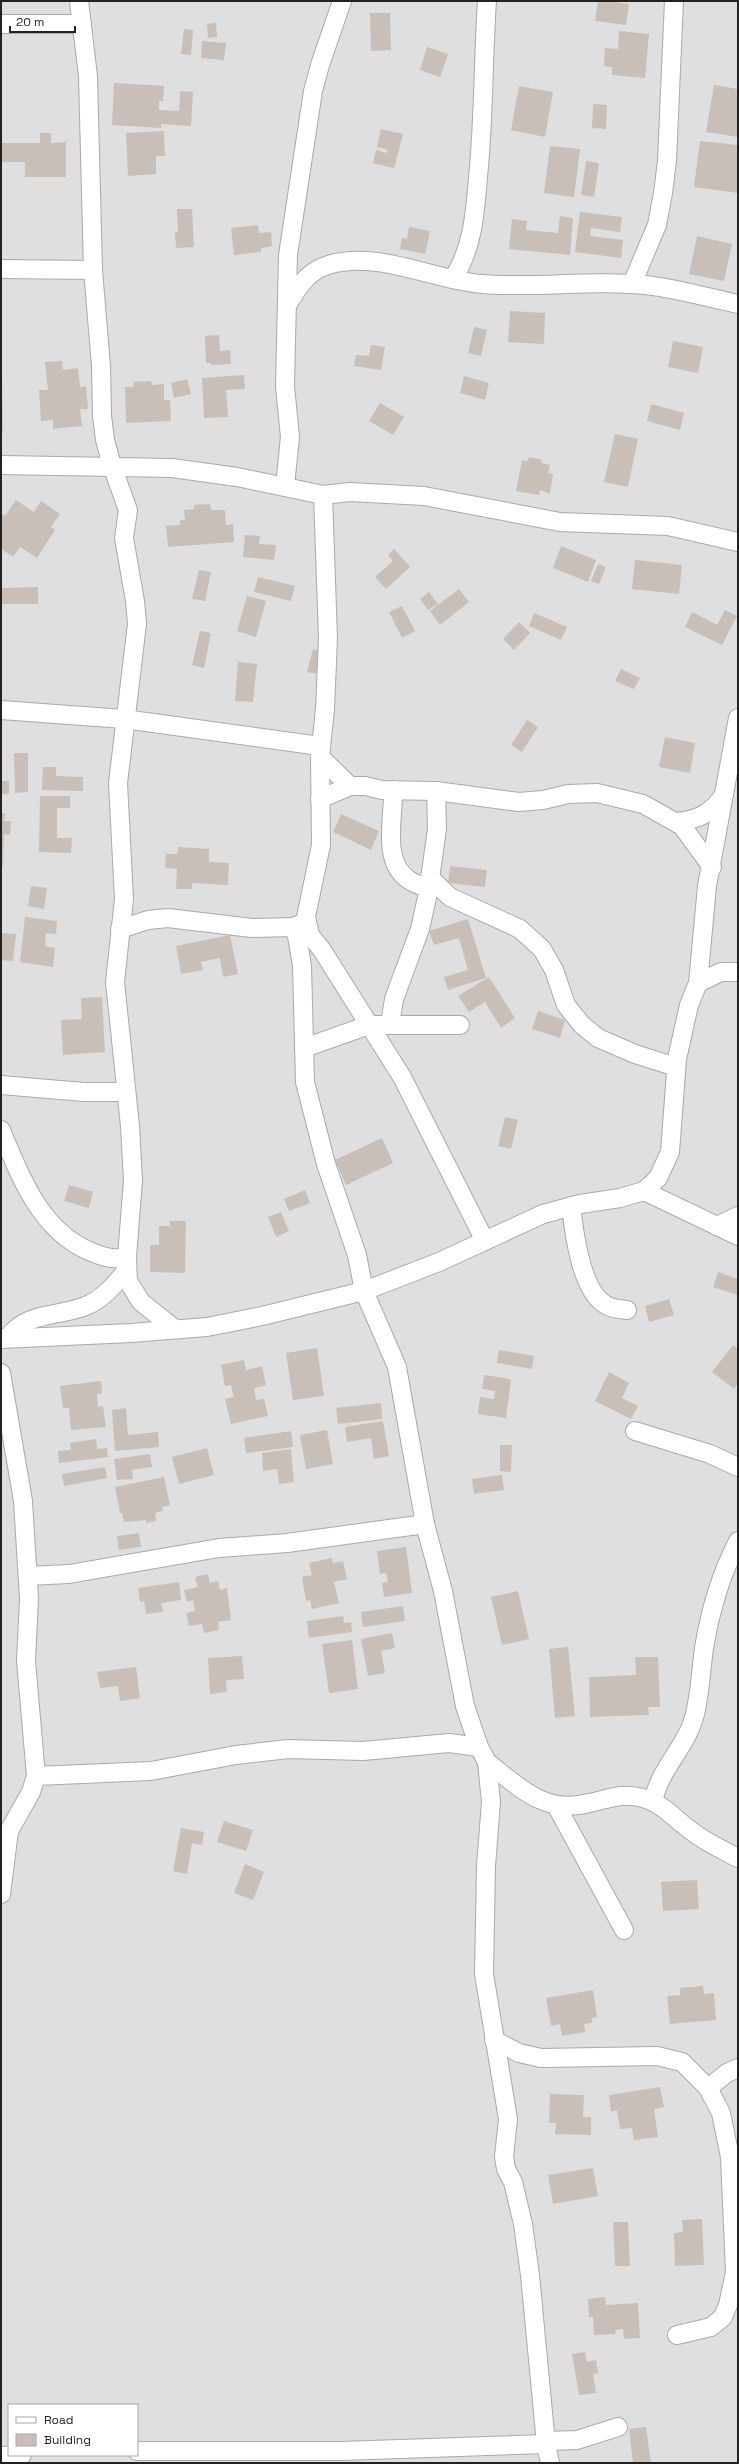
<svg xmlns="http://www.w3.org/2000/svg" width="739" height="2464" font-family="'Space Grotesk',sans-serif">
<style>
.residential{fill:#e0dfdf;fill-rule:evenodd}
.building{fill:#c7bfb8}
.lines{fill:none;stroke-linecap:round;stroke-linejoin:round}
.minor-casing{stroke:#a9a9a9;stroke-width:20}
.minor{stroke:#fff;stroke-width:18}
</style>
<rect width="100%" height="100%" fill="#f2efe9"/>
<path class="residential" d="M 1,1 L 738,1 L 738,2463 L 1,2463 ZM 9,2405 L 137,2405 L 137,2455 L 9,2455 Z"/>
<g class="building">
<path d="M 598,1 L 619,1 L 618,3 L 629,4 L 626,25 L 595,21 Z"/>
<path d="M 370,13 L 390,13 L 391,50 L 371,51 Z"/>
<path d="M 216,23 L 217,37 L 208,38 L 207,24 Z"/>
<path d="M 184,29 L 193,30 L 191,55 L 181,54 Z"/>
<path d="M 619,31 L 649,34 L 645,78 L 612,75 L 612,67 L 604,66 L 605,48 L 618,49 Z"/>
<path d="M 202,41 L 226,43 L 224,60 L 201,58 Z"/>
<path d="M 427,47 L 448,54 L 440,77 L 420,70 Z"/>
<path d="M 114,83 L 164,86 L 163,101 L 159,101 L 159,110 L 179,111 L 180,91 L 193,92 L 191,126 L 161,124 L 161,128 L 112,125 Z"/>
<path d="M 714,85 L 738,89 L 738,137 L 706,132 Z"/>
<path d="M 519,86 L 553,92 L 545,137 L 511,130 Z"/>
<path d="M 593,104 L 607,105 L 606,129 L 592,128 Z"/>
<path d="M 381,129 L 403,134 L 394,168 L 373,163 L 376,150 L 387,153 L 387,149 L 377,147 Z"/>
<path d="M 164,131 L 165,156 L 156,156 L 156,174 L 128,176 L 126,133 Z"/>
<path d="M 40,133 L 51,133 L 51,143 L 66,142 L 66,177 L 25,177 L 25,162 L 1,162 L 1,143 L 40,143 Z"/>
<path d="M 700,141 L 738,145 L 738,193 L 694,187 Z"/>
<path d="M 550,146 L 580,149 L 574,197 L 544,193 Z"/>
<path d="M 586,161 L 599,163 L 594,197 L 581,195 Z"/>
<path d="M 177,209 L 192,209 L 194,247 L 176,248 L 175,232 L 178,232 Z"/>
<path d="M 580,212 L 622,217 L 620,232 L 591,228 L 590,236 L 623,240 L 621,258 L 575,252 Z"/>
<path d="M 560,216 L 573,218 L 570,255 L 509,249 L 512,219 L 527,221 L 526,230 L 558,233 Z"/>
<path d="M 258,225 L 259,233 L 271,232 L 272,246 L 261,248 L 261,252 L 234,255 L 231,228 Z"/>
<path d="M 409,227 L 430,231 L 425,254 L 400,249 L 402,238 L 407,239 Z"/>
<path d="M 697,236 L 732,244 L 724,281 L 689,274 Z"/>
<path d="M 510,311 L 545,313 L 544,344 L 508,342 Z"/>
<path d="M 474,327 L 487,330 L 481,356 L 468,353 Z"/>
<path d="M 219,335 L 220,351 L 230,350 L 231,364 L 211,365 L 211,363 L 206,363 L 205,336 Z"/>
<path d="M 673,341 L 703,347 L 698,373 L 668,367 Z"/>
<path d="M 371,345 L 385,347 L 381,370 L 354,366 L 356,355 L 369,356 Z"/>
<path d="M 62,361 L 63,370 L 78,368 L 80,387 L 86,386 L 88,409 L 80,409 L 82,426 L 53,429 L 53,420 L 41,421 L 39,390 L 48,390 L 45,362 Z"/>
<path d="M 1,370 L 2,370 L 3,432 L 1,432 Z"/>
<path d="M 244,375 L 245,389 L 226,390 L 228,417 L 204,418 L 202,378 Z"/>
<path d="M 464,376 L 489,383 L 485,400 L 460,393 Z"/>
<path d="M 187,379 L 191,394 L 174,398 L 171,383 Z"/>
<path d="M 151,381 L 152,385 L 164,384 L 164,400 L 170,400 L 171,421 L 126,423 L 125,387 L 134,387 L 133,382 Z"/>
<path d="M 380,403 L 404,417 L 393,435 L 369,421 Z"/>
<path d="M 651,404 L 684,413 L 680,430 L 647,421 Z"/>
<path d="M 615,434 L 638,439 L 628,487 L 604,482 Z"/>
<path d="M 529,457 L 542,460 L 541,463 L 550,465 L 548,473 L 553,474 L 550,494 L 540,490 L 539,495 L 516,491 L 522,460 L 528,461 Z"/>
<path d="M 16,500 L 34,512 L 41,501 L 60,514 L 51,527 L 55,530 L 37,558 L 20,547 L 13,557 L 1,549 L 1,513 L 5,516 Z"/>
<path d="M 210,504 L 211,510 L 225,510 L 226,525 L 233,524 L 234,542 L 168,547 L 166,526 L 180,525 L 180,520 L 185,520 L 184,510 L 194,509 L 194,505 Z"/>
<path d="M 245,535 L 260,536 L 259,544 L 276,545 L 274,560 L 243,557 Z"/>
<path d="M 561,546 L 596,560 L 588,582 L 553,568 Z"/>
<path d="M 394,549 L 410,567 L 386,589 L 375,577 L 393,561 L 388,555 Z"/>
<path d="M 635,560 L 682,565 L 679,594 L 632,589 Z"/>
<path d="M 598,564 L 606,567 L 599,584 L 591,581 Z"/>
<path d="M 199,570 L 211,572 L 205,601 L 192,599 Z"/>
<path d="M 258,577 L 295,586 L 291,601 L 254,592 Z"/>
<path d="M 38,587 L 38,604 L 2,604 L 2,588 Z"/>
<path d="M 459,589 L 469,602 L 440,625 L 430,611 Z"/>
<path d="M 429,592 L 438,604 L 428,610 L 420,599 Z"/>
<path d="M 247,596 L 266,601 L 256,637 L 237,631 Z"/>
<path d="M 402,606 L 415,631 L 402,638 L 389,612 Z"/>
<path d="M 725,610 L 737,616 L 722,645 L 685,627 L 692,612 L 717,625 Z"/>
<path d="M 534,613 L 567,627 L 561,640 L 529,626 Z"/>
<path d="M 519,622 L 530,633 L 514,650 L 503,639 Z"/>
<path d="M 200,631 L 211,633 L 204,668 L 192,665 Z"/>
<path d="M 313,649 L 328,653 L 323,675 L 307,672 Z"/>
<path d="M 238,662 L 257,664 L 253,702 L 235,701 Z"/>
<path d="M 621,669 L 640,678 L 634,689 L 615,681 Z"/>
<path d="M 527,720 L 538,727 L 522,752 L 511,745 Z"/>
<path d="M 665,737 L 695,743 L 690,773 L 659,767 Z"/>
<path d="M 14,753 L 28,753 L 28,792 L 15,793 Z"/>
<path d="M 43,767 L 56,767 L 56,776 L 83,777 L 83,791 L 42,790 Z"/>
<rect x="1" y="781" width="8" height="13"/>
<path d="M 40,796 L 70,796 L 70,808 L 57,808 L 57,838 L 72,838 L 71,853 L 39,852 Z"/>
<path d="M 1,813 L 5,813 L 4,821 L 11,821 L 10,835 L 4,834 L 3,867 L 1,867 Z"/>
<path d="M 341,814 L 379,831 L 371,850 L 333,832 Z"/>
<path d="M 178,847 L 209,849 L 209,862 L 229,863 L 228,885 L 192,883 L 192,889 L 176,889 L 177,869 L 165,868 L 166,854 L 177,854 Z"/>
<path d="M 450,866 L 487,870 L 485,887 L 448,883 Z"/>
<path d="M 31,886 L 47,888 L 44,909 L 28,906 Z"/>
<path d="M 25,917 L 57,921 L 56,934 L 46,933 L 45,946 L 55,948 L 53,967 L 20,962 Z"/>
<path d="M 468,919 L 486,978 L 448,990 L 444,977 L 468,970 L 459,938 L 434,945 L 429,931 Z"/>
<path d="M 1,933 L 16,934 L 13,961 L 1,960 Z"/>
<path d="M 230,935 L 238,974 L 223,977 L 220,958 L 201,962 L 203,970 L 181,974 L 176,946 Z"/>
<path d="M 489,977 L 515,1018 L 501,1028 L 485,1002 L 469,1012 L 458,996 Z"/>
<path d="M 102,997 L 105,1052 L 63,1055 L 61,1020 L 82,1019 L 81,998 Z"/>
<path d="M 538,1011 L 565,1020 L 560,1038 L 532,1029 Z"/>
<path d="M 505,1117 L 518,1120 L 511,1149 L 498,1146 Z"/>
<path d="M 382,1138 L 393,1163 L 346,1185 L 335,1160 Z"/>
<path d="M 69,1185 L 93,1192 L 89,1208 L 64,1201 Z"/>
<path d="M 305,1190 L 310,1203 L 289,1211 L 284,1199 Z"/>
<path d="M 281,1212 L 289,1231 L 276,1237 L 268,1217 Z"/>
<path d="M 170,1221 L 186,1221 L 185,1273 L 150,1272 L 150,1245 L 159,1245 L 159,1226 L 170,1226 Z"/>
<path d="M 718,1272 L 738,1279 L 738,1295 L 713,1287 Z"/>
<path d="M 669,1299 L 674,1315 L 649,1322 L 645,1306 Z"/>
<path d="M 733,1345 L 738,1349 L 738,1383 L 734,1389 L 712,1372 Z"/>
<path d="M 317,1348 L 324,1396 L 293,1400 L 286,1353 Z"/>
<path d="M 499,1350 L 534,1356 L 532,1369 L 497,1363 Z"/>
<path d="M 244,1360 L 246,1370 L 262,1366 L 266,1385 L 254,1388 L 256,1400 L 264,1399 L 268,1416 L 231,1424 L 225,1399 L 234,1397 L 231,1385 L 225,1386 L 221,1365 Z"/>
<path d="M 609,1372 L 629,1383 L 622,1398 L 638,1406 L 631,1419 L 595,1401 Z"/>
<path d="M 484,1375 L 511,1379 L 506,1418 L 478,1414 L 480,1397 L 494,1399 L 495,1391 L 482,1389 Z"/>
<path d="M 101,1381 L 102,1393 L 97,1394 L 98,1407 L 103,1406 L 106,1427 L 71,1430 L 69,1408 L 63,1408 L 60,1386 Z"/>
<path d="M 381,1403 L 382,1419 L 338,1424 L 336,1408 Z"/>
<path d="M 126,1408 L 128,1435 L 158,1432 L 159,1447 L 115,1451 L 112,1410 Z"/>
<path d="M 383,1421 L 389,1456 L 374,1459 L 371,1438 L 347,1442 L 345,1427 Z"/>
<path d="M 327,1430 L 333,1464 L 306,1469 L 300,1435 Z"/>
<path d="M 291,1431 L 293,1447 L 246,1453 L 244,1438 Z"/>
<path d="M 96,1439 L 97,1449 L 107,1448 L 108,1457 L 59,1463 L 58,1451 L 71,1450 L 70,1443 Z"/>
<path d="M 500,1445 L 512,1445 L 511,1472 L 500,1471 Z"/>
<path d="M 207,1448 L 214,1475 L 179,1484 L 172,1457 Z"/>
<path d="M 291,1449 L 294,1482 L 279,1484 L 277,1469 L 263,1471 L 262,1453 Z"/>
<path d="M 150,1454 L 152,1467 L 132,1470 L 133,1479 L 117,1480 L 114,1459 Z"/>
<path d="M 105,1467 L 107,1478 L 64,1486 L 62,1474 Z"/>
<path d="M 502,1475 L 504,1490 L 474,1494 L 472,1479 Z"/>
<path d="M 164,1477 L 170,1505 L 162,1507 L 163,1511 L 155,1513 L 156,1521 L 146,1523 L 146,1520 L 124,1522 L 122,1513 L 120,1513 L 115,1487 Z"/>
<path d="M 139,1533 L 141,1547 L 119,1550 L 117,1536 Z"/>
<path d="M 406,1547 L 412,1593 L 384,1597 L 382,1583 L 388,1582 L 386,1573 L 380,1574 L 377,1551 Z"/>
<path d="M 332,1558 L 333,1563 L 343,1561 L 347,1579 L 334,1582 L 339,1603 L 312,1609 L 310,1600 L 306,1601 L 302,1577 L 312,1575 L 309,1563 Z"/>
<path d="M 208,1574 L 210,1583 L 218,1581 L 220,1590 L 227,1588 L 231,1620 L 218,1622 L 219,1630 L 204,1633 L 202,1624 L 189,1626 L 186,1613 L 195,1611 L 193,1600 L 187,1602 L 184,1590 L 198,1587 L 195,1577 Z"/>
<path d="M 179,1582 L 181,1600 L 161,1603 L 163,1612 L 146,1614 L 144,1601 L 140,1602 L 138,1588 Z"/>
<path d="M 518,1591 L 529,1639 L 502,1645 L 491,1597 Z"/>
<path d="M 403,1606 L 405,1621 L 363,1627 L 361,1612 Z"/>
<path d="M 343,1616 L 344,1623 L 351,1622 L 352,1632 L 309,1638 L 307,1621 Z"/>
<path d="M 392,1633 L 395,1648 L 381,1651 L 385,1673 L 368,1676 L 361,1639 Z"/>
<path d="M 352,1640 L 358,1689 L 329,1693 L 322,1644 Z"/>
<path d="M 568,1647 L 575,1716 L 555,1718 L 549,1649 Z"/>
<path d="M 242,1656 L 244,1679 L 226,1680 L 227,1692 L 210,1694 L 208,1658 Z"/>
<path d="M 635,1657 L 658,1657 L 660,1707 L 648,1707 L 649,1715 L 590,1717 L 589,1677 L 636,1675 Z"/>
<path d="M 136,1667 L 140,1698 L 120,1701 L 118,1686 L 100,1688 L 97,1672 Z"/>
<path d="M 224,1821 L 253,1830 L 246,1851 L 217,1842 Z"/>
<path d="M 181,1828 L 204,1832 L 202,1845 L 192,1843 L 187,1874 L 173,1871 Z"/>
<path d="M 245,1864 L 264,1872 L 253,1900 L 234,1893 Z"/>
<path d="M 697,1880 L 699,1909 L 663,1911 L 661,1882 Z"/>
<path d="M 703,1986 L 704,1994 L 714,1993 L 716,2020 L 670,2024 L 667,1996 L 680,1995 L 680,1988 Z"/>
<path d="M 593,1990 L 597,2017 L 592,2018 L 592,2023 L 584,2024 L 585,2032 L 562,2036 L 560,2024 L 551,2026 L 546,1998 Z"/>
<path d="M 660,2087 L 664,2107 L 654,2109 L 658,2137 L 634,2140 L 632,2128 L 620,2129 L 617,2110 L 611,2112 L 609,2095 Z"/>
<path d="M 550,2094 L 584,2095 L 583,2117 L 591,2117 L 591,2135 L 555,2134 L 556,2123 L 549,2123 Z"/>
<path d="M 593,2168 L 598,2196 L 553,2204 L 548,2175 Z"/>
<path d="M 702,2219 L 704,2265 L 675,2266 L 674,2233 L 683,2232 L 682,2220 Z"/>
<path d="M 613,2222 L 628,2222 L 630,2266 L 615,2266 Z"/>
<path d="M 605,2297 L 606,2305 L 638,2303 L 640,2338 L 624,2339 L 623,2329 L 615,2330 L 616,2334 L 594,2335 L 593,2317 L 589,2317 L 588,2299 Z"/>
<path d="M 585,2352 L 587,2362 L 596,2360 L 598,2373 L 593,2374 L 596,2393 L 579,2395 L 572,2354 Z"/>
<path d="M 646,2427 L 651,2463 L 633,2463 L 629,2429 Z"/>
</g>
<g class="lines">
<defs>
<g id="minor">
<path d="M 79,1 L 88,76 L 93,270 L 101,366 L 102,416 L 105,440 L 112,466 L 128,510 L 124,538 L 135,601 L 137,624 L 118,783 L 124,899 L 115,982 L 130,1126 L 133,1180 L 127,1257 L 128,1281 L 141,1302 L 175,1329"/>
<path d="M 1,24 L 82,24"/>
<path d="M 1,269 L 93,270"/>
<path d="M 453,279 C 473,247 475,214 478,177 C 484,119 483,60 487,1"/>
<path d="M 632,284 L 657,225 L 663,193 L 667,161 L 674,1"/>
<path d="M 288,304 C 298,287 308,271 328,265 C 380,250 431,280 483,284 C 532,288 582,281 631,284 C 663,285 705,297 738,304"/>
<path d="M 1,465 L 172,468 L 237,477 L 323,495 L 350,492 L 424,496 L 560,522 L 668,526 L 738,542"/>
<path d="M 285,486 L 290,437 L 285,386 L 288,255 L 313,91 L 320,65 L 342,1"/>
<path d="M 323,495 L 328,638 L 325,709 L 320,757 L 321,845 L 306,917 L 310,935 L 322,950 L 402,1077 L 485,1241"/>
<path d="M 1,710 L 124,719 L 320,746"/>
<path d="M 320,757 L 350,786"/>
<path d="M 393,790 C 394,817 381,862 409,880 C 415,884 422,886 429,889"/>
<path d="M 320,799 L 350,786 L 365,786 L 382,790 L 436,791 L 519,802 L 543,800 L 568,794 L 597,793 L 643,804 L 682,826 L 712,867"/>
<path d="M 676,822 C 699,820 711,813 724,795"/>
<path d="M 430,878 L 450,897 L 520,929 L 542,949 L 554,970 L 566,1005 L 582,1025 L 598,1038 L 635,1054 L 676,1067"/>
<path d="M 293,927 L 297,936 L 302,966 L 305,1082 L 326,1164 L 357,1255 L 364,1291 L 397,1367 L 425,1524 L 443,1591 L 465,1706 L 479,1747 L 487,1762 L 491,1802 L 486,1866 L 484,1974 L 508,2119 L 504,2157 L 506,2169 L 513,2182 L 523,2224 L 530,2275 L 546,2444 L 550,2463"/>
<path d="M 120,929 L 148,920 L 168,918 L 252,928 L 293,927 L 304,923"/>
<path d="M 698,983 L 707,886 L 738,718"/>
<path d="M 390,1024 L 394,999 L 420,929 L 428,893 L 437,829 L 436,791"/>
<path d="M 304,1048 L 369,1025 L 460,1025"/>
<path d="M 1,1085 L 84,1092 L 126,1092"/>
<path d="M 1,1130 C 20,1176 40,1230 89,1251 C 103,1257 112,1260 127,1257"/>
<path d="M 644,1191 L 738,1236"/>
<path d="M 571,1206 C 574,1233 581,1291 606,1305 C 612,1309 620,1309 627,1310"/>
<path d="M 717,1226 L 738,1216"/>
<path d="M 7,1338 C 29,1310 58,1318 88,1305 C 104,1298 116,1283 127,1270"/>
<path d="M 1,1339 L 131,1333 L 207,1327 L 262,1316 L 364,1291 L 439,1262 L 543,1214 L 580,1204 L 620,1198 L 644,1191 L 658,1178 L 670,1152 L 677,1059 L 689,1005 L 698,983 L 721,972 L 738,972"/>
<path d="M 1,1373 L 23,1501 L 29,1599 L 26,1661 L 36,1776 L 31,1792 L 9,1831 L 1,1894"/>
<path d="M 635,1431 L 710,1454 L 738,1467"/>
<path d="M 28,1576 L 69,1574 L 219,1548 L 287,1543 L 425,1524"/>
<path d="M 487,1762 C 519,1787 545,1815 589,1803 C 608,1799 623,1792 643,1798 C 663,1804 674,1818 690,1830 C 705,1842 721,1849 738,1858"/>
<path d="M 36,1776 L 151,1771 L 236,1755 L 288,1749 L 363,1751 L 449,1743 L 479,1747"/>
<path d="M 653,1802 C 659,1769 687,1747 695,1714 C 700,1693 701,1670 704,1648 C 710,1611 721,1574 738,1541"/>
<path d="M 556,1805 L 624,1930"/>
<path d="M 494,2040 L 519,2053 L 541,2058 L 657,2056 L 682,2062 L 708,2088 L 721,2113 L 730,2157 L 735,2272 L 728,2305 L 723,2317 L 711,2327 L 677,2335"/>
<path d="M 708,2088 L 727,2073 L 738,2068"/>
<path d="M 546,2441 L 577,2440 L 618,2427"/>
<path d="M 137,2451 L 341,2451 L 546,2444"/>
<path d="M 1,2456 L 22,2455"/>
</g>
</defs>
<use href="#minor" class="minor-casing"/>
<use href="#minor" class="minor"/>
</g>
<rect width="739" height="2464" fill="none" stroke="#222222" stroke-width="4"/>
<rect x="8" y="2404" width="130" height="52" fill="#ffffff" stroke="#a7a7a7"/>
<rect x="16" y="2417" width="20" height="6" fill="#ffffff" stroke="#a7a7a7"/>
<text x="44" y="2424" font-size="12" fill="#222222">Road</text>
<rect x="16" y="2434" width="20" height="12" fill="#c7bfb8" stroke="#a7a7a7"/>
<text x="44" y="2444" font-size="12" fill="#222222">Building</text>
<path d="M10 26v6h65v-6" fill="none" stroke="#222222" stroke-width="2"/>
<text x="16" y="26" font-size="12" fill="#222222" stroke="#ffffff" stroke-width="3" paint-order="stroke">20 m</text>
</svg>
